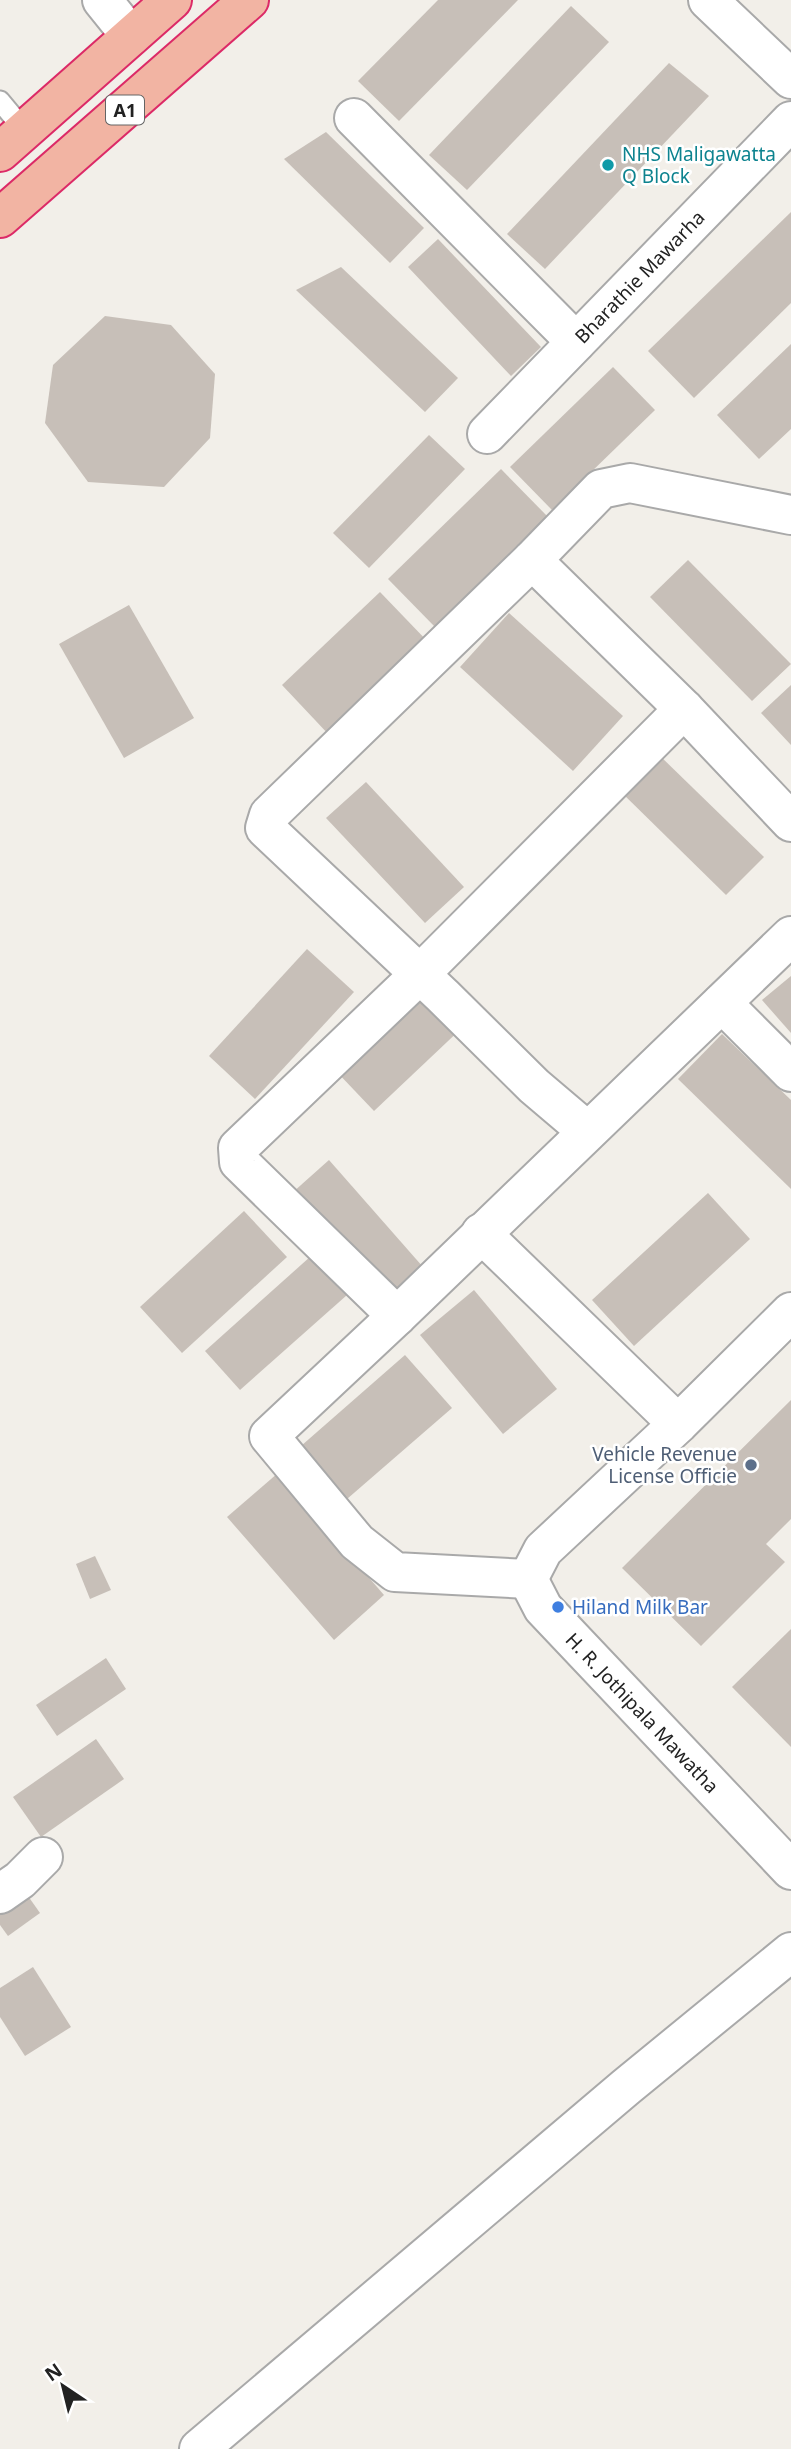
<svg xmlns="http://www.w3.org/2000/svg" width="791" height="2449" font-family="'Noto Sans',sans-serif">
<style>
.building{fill:#c7bfb8}
.lines{fill:none;stroke-linecap:round;stroke-linejoin:round}
.service-casing{stroke:#a9a9a9;stroke-width:23}
.minor-casing{stroke:#a9a9a9;stroke-width:42}
.trunk-casing{stroke:#dc2a67;stroke-width:42}
.service{stroke:#fff;stroke-width:19}
.minor{stroke:#fff;stroke-width:38}
.trunk{stroke:#f2b4a3;stroke-width:38}
.culture-dot{fill:#0f9aa8;stroke:#fff;stroke-width:2.5}
.service-dot{fill:#5c6f8a;stroke:#fff;stroke-width:2.5}
.shop-dot{fill:#3f7fe0;stroke:#fff;stroke-width:2.5}
.labels{text-anchor:middle;dominant-baseline:central;stroke-width:5;stroke-linejoin:round;paint-order:stroke}
.shield{fill:#fff;stroke:#646464;stroke-width:2}
.shield-label{font-size:18px;font-weight:bold;fill:#222}
.culture-label{font-size:19px;fill:#0d838f;stroke:#fff;text-anchor:start}
.street-label{font-size:19px;fill:#222;stroke:#fff}
.service-label{font-size:19px;fill:#4e5e75;stroke:#fff;text-anchor:end}
.shop-label{font-size:19px;fill:#366cbe;stroke:#fff;text-anchor:start}
</style>
<rect width="100%" height="100%" fill="#f2efe9"/>
<g class="building">
<path d="M 438,0 L 518,0 L 399,121 L 358,81 Z"/>
<path d="M 571,6 L 609,42 L 467,190 L 429,155 Z"/>
<path d="M 669,63 L 709,96 L 545,269 L 507,234 Z"/>
<path d="M 326,132 L 424,228 L 390,263 L 284,159 Z"/>
<path d="M 791,212 L 791,303 L 694,398 L 648,351 Z"/>
<path d="M 438,239 L 541,347 L 511,376 L 408,267 Z"/>
<path d="M 341,267 L 458,378 L 425,412 L 296,290 Z"/>
<path d="M 105,316 L 171,325 L 215,374 L 210,438 L 164,487 L 88,482 L 45,423 L 53,365 Z"/>
<path d="M 791,344 L 791,429 L 759,459 L 717,415 Z"/>
<path d="M 613,367 L 655,410 L 552,510 L 510,467 Z"/>
<path d="M 429,435 L 465,469 L 369,568 L 333,533 Z"/>
<path d="M 501,469 L 548,517 L 435,627 L 388,579 Z"/>
<path d="M 688,560 L 791,664 L 752,701 L 650,597 Z"/>
<path d="M 380,592 L 430,644 L 331,737 L 282,685 Z"/>
<path d="M 129,605 L 194,718 L 124,758 L 59,644 Z"/>
<path d="M 509,613 L 623,716 L 573,771 L 460,667 Z"/>
<path d="M 791,685 L 791,745 L 761,713 Z"/>
<path d="M 657,753 L 764,857 L 726,895 L 620,791 Z"/>
<path d="M 366,782 L 464,887 L 425,923 L 326,818 Z"/>
<path d="M 307,949 L 354,992 L 255,1099 L 209,1056 Z"/>
<path d="M 791,976 L 791,1033 L 762,1000 Z"/>
<path d="M 426,984 L 465,1025 L 374,1111 L 335,1070 Z"/>
<path d="M 722,1034 L 791,1100 L 791,1189 L 678,1079 Z"/>
<path d="M 329,1160 L 423,1267 L 385,1299 L 292,1193 Z"/>
<path d="M 708,1193 L 750,1239 L 634,1346 L 592,1300 Z"/>
<path d="M 244,1211 L 287,1257 L 182,1353 L 140,1307 Z"/>
<path d="M 311,1256 L 347,1295 L 240,1390 L 205,1351 Z"/>
<path d="M 474,1290 L 557,1389 L 503,1434 L 420,1335 Z"/>
<path d="M 405,1355 L 452,1408 L 347,1499 L 301,1446 Z"/>
<path d="M 791,1400 L 791,1519 L 766,1544 L 785,1562 L 701,1646 L 622,1568 Z"/>
<path d="M 278,1473 L 384,1595 L 334,1640 L 227,1517 Z"/>
<path d="M 95,1556 L 111,1590 L 90,1599 L 76,1564 Z"/>
<path d="M 791,1629 L 791,1747 L 732,1687 Z"/>
<path d="M 106,1658 L 126,1689 L 57,1736 L 36,1705 Z"/>
<path d="M 96,1739 L 124,1779 L 41,1837 L 13,1797 Z"/>
<path d="M 28,1896 L 40,1913 L 8,1936 L 0,1925 L 0,1915 Z"/>
<path d="M 33,1967 L 71,2027 L 25,2056 L 0,2017 L 0,1988 Z"/>
</g>
<g class="lines">
<defs>
<path id="service" d="M 0,101 L 25,131"/>
<g id="minor">
<path d="M 102,0 L 131,36"/>
<path d="M 708,0 L 791,79"/>
<path d="M 354,118 L 576,342"/>
<path id="s1" d="M 487,434 L 791,121"/>
<path d="M 532,560 L 684,709 L 791,822"/>
<path d="M 722,1003 L 791,1072"/>
<path d="M 587,1131 L 534,1086 L 443,996 L 265,828 L 269,815 L 532,560 L 601,489 L 630,483 L 791,515"/>
<path d="M 481,1233 L 678,1424"/>
<path d="M 397,1316 L 239,1162 L 238,1148 L 419,975 L 684,709"/>
<path d="M 528,1579 L 395,1572 L 357,1542 L 269,1436 L 397,1316 L 791,936"/>
<path id="s2" d="M 528,1579 L 543,1608 L 791,1870"/>
<path d="M 528,1579 L 543,1550 L 678,1424 L 791,1312"/>
<path d="M 0,1894 L 20,1880 L 43,1857"/>
<path d="M 199,2449 L 626,2087 L 791,1952"/>
</g>
<g id="trunk">
<path d="M 0,152 L 172,0"/>
<path d="M 0,218 L 249,0"/>
</g>
</defs>
<use href="#service" class="service-casing"/>
<use href="#minor" class="minor-casing"/>
<use href="#trunk" class="trunk-casing"/>
<use href="#service" class="service"/>
<use href="#minor" class="minor"/>
<use href="#trunk" class="trunk"/>
</g>
<circle class="culture-dot" cx="608" cy="165" r="7"/>
<circle class="service-dot" cx="751" cy="1465" r="7"/>
<circle class="shop-dot" cx="558" cy="1607" r="7"/>
<g class="labels">
<rect class="shield" x="106" y="95.5" width="38" height="29" rx="5"/>
<g class="shield-label">
<text x="125" y="110">A1</text>
</g>
<g class="culture-label">
<text x="622" y="154">NHS Maligawatta<tspan x="622" dy="22">Q Block</tspan></text>
</g>
<g class="street-label">
<text stroke="none"><textPath href="#s1" startOffset="219">Bharathie Mawarha</textPath></text>
<text stroke="none"><textPath href="#s2" startOffset="177">H. R. Jothipala Mawatha</textPath></text>
</g>
<g class="service-label">
<text x="737" y="1454">Vehicle Revenue<tspan x="737" dy="22">License Officie</tspan></text>
</g>
<g class="shop-label">
<text x="572" y="1607">Hiland Milk Bar</text>
</g>
</g>
<g transform="translate(63 2386) rotate(325)" stroke="#ffffff" stroke-width="5" paint-order="stroke">
<path d="M0-5L12 26L0 18L-12 26Z" fill="#222222"/>
<text y="-10" font-size="19" font-weight="bold" text-anchor="middle" fill="#222222">N</text>
</g>
</svg>
